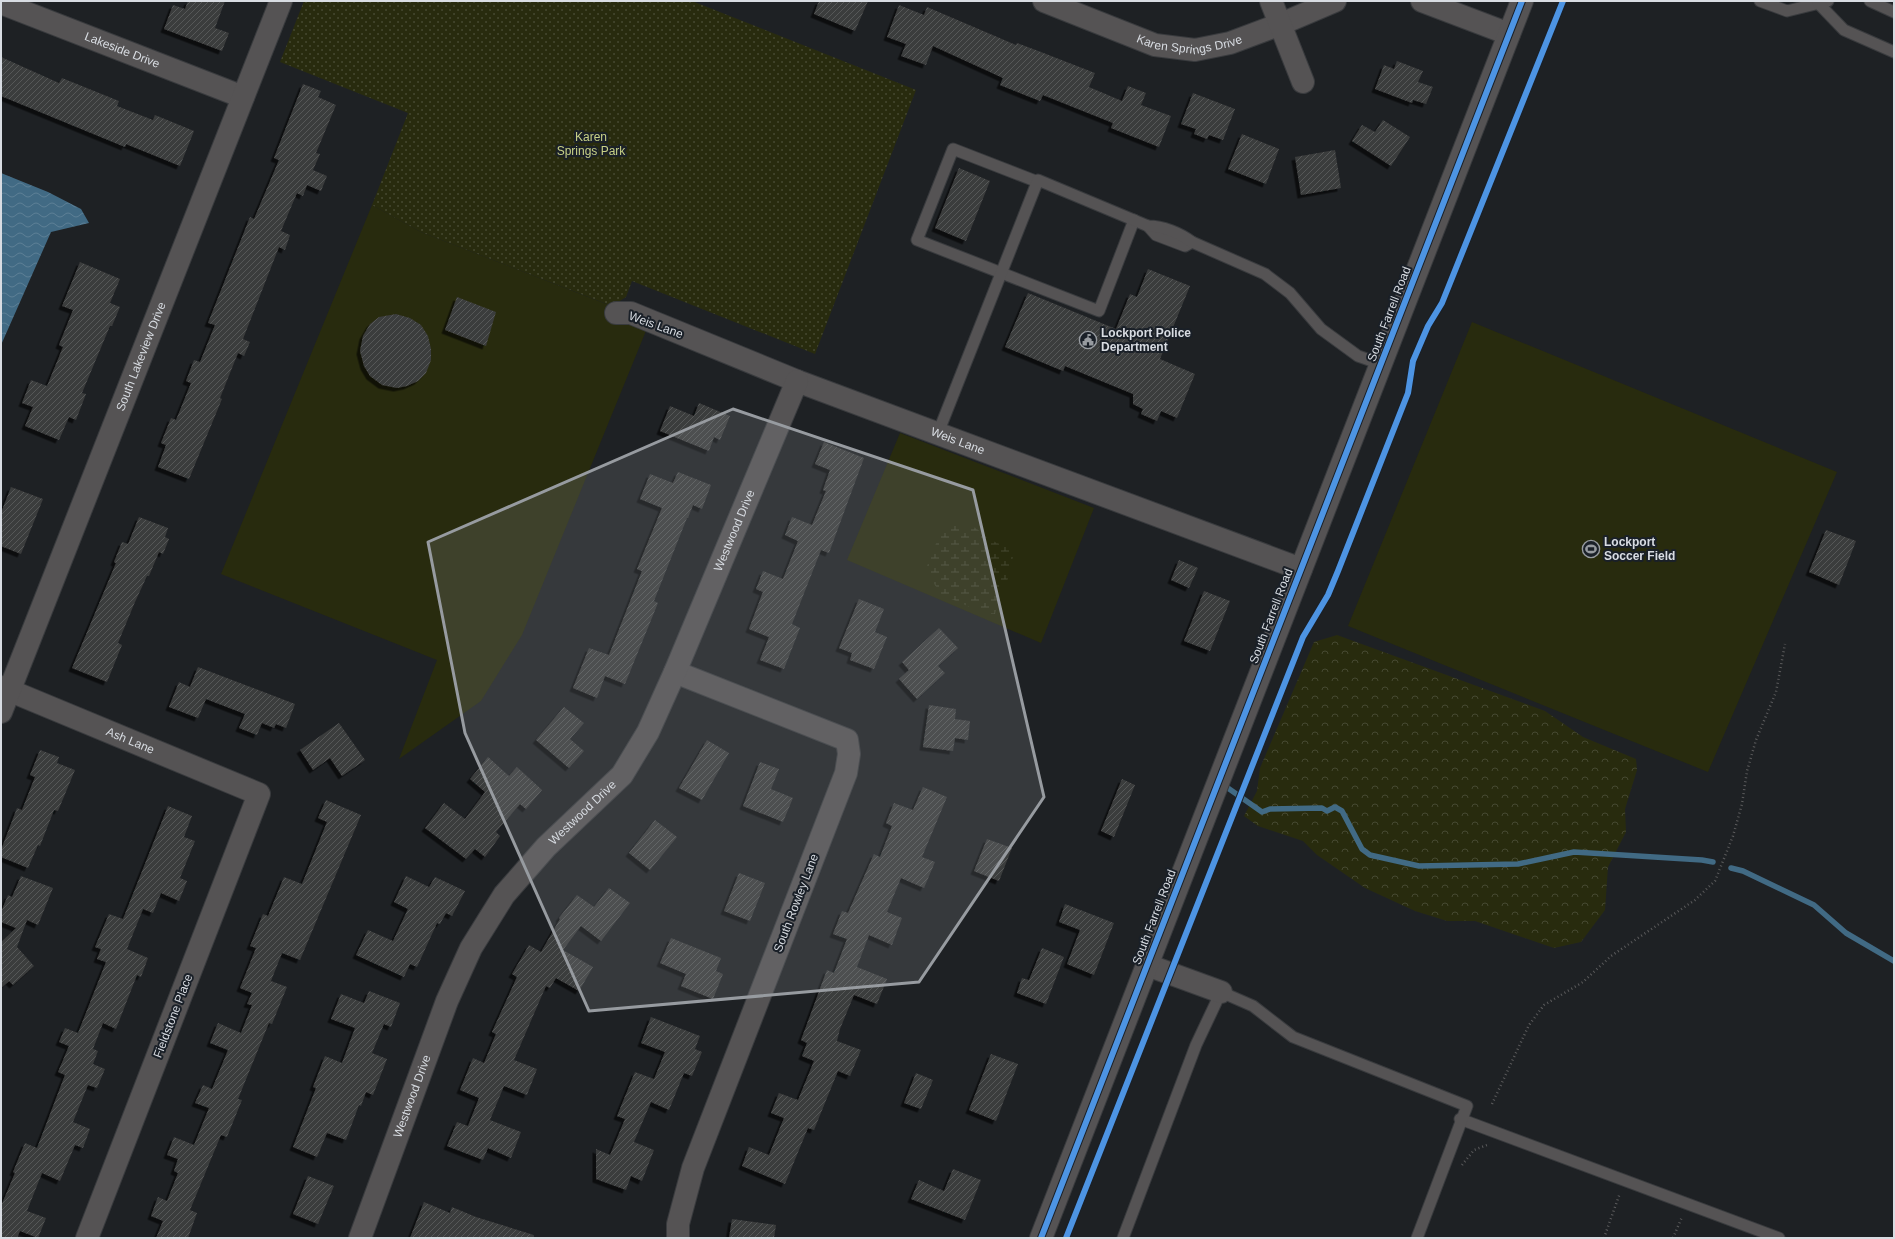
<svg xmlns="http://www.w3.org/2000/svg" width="1895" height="1239" font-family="Arial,sans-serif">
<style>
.green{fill:#282b0e}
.forest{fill:url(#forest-crowns)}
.wetland{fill:url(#wetland-marsh)}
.park{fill:url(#park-dots)}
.water{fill:url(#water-waves)}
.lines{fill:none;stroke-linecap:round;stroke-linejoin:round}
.stream{stroke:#416a84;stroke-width:5.5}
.building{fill:url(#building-hatch);filter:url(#shadow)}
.service-casing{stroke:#393b3e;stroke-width:13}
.minor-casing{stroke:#393b3e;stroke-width:24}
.tertiary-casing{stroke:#393b3e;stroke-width:24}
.path{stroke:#5b5b5c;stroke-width:2.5;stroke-dasharray:1 3;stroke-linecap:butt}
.service{stroke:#555354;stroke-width:11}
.minor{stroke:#555354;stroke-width:22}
.tertiary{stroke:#555354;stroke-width:22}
.cycleway-casing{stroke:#1a2028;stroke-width:8}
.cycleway{stroke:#4d94e3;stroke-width:6}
.marked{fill:#979ba0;fill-opacity:0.2;stroke:#979ba0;stroke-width:3;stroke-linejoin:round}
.labels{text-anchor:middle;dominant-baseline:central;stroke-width:4;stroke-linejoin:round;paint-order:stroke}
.street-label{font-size:12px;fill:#d8dce2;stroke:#1a2028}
.park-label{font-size:12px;fill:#c7d086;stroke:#1a2028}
.poi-label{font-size:12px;font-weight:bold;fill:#d8dce2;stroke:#1a2028;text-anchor:start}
</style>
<defs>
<pattern id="forest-crowns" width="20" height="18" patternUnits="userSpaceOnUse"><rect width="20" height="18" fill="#282b0e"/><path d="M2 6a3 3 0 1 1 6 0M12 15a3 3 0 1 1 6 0" fill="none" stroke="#464931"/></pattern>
<pattern id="wetland-marsh" width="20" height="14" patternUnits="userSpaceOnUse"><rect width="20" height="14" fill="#282b0e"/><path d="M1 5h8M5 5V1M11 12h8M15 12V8" fill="none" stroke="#464931"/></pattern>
<pattern id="park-dots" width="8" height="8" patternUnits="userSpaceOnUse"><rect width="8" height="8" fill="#282b0e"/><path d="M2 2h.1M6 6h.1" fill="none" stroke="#464931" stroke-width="1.8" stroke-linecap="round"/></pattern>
<pattern id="water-waves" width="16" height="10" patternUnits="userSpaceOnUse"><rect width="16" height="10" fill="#416a84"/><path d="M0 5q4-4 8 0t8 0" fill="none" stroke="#5c7f95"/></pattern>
<pattern id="building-hatch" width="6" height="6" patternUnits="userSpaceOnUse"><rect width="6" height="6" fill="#3b3c3c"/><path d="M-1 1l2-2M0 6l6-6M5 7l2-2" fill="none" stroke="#575858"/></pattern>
<filter id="shadow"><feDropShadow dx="-3.5" dy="3.5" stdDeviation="0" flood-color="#0009"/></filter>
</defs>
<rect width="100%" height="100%" fill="#1e2124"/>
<g class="green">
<path d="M 372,205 L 421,232 L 650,321 L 522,635 L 481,701 L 399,759 L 437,660 L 221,574 Z"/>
<path d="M 1472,322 L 1837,472 L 1708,772 L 1348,626 Z"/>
<path d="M 900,433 L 1094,508 L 1041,643 L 847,560 Z"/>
</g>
<path class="forest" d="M 1337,635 L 1545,711 L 1583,737 L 1636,759 L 1637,770 L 1625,809 L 1626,832 L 1608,867 L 1605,910 L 1581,942 L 1554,948 L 1475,921 L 1447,921 L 1415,911 L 1365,888 L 1317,855 L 1303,841 L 1258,826 L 1244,816 L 1257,791 L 1260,768 L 1314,642 Z"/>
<path class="wetland" d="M 953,522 L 976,528 L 988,539 L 1007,547 L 1014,553 L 1007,582 L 1001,591 L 995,614 L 986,614 L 942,595 L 925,571 L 937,541 Z"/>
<path class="park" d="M 304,1 L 692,1 L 916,90 L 815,354 L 632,281 L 626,297 L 612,306 L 421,232 L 372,205 L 408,113 L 280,62 Z"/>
<path class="water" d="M 1,173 L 48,192 L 81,209 L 89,223 L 51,232 L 1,345 Z"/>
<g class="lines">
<g class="stream">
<path d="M 1225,786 L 1262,812 L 1270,809 L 1322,808 L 1327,811 L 1335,807 L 1342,811 L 1362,849 L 1370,855 L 1419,866 L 1518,864 L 1574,852 L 1702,860 L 1713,862"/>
<path d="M 1731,868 L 1743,871 L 1814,905 L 1846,933 L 1894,961"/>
</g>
</g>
<g class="building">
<path d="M 188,1 L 225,1 L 215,28 L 229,33 L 222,51 L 164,29 L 173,5 L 185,9 Z"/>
<path d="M 819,1 L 868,1 L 855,31 L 814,14 Z"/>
<path d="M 899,5 L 924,15 L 927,7 L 1016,45 L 1017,43 L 1041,52 L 1095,73 L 1089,87 L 1122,101 L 1128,86 L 1146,93 L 1141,105 L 1171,116 L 1159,147 L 1111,128 L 1113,123 L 1043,95 L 1040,101 L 1000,85 L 1003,78 L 933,46 L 926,65 L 901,56 L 906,44 L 887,37 Z"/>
<path d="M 1,57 L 59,83 L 62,78 L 119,101 L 117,106 L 153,120 L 155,115 L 194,131 L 180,166 L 126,144 L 125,147 L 1,96 Z"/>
<path d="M 1397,61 L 1423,71 L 1418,82 L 1433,87 L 1426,104 L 1413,100 L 1412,103 L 1375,89 L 1384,65 L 1394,69 Z"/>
<path d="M 303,84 L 321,91 L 318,97 L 336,105 L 316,153 L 320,154 L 313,170 L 327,176 L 321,191 L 307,185 L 303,196 L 297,193 L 281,231 L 290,235 L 285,250 L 279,247 L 243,339 L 250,342 L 244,356 L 238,353 L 220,398 L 222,399 L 189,479 L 158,467 L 166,445 L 161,443 L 171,418 L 176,420 L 191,383 L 186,381 L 194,360 L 200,362 L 215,325 L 208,323 L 250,217 L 254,219 L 279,160 L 274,158 Z"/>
<path d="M 1193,93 L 1235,109 L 1223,140 L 1209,135 L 1207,139 L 1194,134 L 1196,129 L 1181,124 Z"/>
<path d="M 1383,120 L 1410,137 L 1391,166 L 1352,141 L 1362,125 L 1375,132 Z"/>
<path d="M 1242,134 L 1279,149 L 1266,184 L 1228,169 Z"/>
<path d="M 1335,150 L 1341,188 L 1301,195 L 1295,157 Z"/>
<path d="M 959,168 L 990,181 L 966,241 L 935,228 Z"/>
<path d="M 80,262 L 120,279 L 110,303 L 120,307 L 112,326 L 110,326 L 82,393 L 86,394 L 76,420 L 69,417 L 59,440 L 25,426 L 33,407 L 22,403 L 31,380 L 47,386 L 63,347 L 59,345 L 73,310 L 62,306 Z"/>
<path d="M 1148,269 L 1190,286 L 1160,359 L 1195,374 L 1177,418 L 1161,411 L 1157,421 L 1141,414 L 1143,409 L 1133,404 L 1133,394 L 1065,366 L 1063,371 L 1005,347 L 1028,293 L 1116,329 L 1130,294 L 1137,297 Z"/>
<path d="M 457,297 L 496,312 L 486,346 L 445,330 Z"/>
<path d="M 396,314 L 410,318 L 421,325 L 428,336 L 431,349 L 431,360 L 426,373 L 418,381 L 407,386 L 397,388 L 382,385 L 370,376 L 364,366 L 360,351 L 363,336 L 370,324 L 379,317 Z"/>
<path d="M 699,403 L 730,416 L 720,440 L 714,437 L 709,451 L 660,431 L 670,406 L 694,416 Z"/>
<path d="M 824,442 L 864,458 L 829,553 L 821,550 L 792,624 L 800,628 L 784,669 L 760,660 L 769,637 L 749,629 L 763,592 L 756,589 L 763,571 L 783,579 L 798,541 L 785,535 L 792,517 L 812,525 L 826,491 L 823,490 L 830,470 L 815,464 Z"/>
<path d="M 678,472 L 711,485 L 702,509 L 693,505 L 688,518 L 687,518 L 654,601 L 658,603 L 625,684 L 605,676 L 597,698 L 573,688 L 589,648 L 609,655 L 642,571 L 637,569 L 662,508 L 640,499 L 650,474 L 673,483 Z"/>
<path d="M 11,487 L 43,499 L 21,554 L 1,546 L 1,513 Z"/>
<path d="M 139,517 L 168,528 L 165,537 L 169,539 L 163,554 L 159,552 L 149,576 L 147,576 L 135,602 L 118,643 L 122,645 L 107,682 L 72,668 L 116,563 L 114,562 L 122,542 L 128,544 Z"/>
<path d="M 1826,530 L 1856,541 L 1839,585 L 1809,572 Z"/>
<path d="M 1179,560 L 1198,568 L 1189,588 L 1171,580 Z"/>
<path d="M 1204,591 L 1230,601 L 1210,651 L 1184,641 Z"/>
<path d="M 859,599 L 884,609 L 875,632 L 887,637 L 874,669 L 850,660 L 852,653 L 839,648 Z"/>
<path d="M 939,628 L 958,648 L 938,666 L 945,673 L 917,699 L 899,679 L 909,670 L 902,662 Z"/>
<path d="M 198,667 L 295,704 L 286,728 L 276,724 L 274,728 L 262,723 L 257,735 L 239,728 L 245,714 L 206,699 L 198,718 L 169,707 L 179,682 L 190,687 Z"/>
<path d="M 929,705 L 956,709 L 955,719 L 970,721 L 968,740 L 955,738 L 953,751 L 923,747 Z"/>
<path d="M 564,707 L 584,723 L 570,739 L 584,751 L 569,768 L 536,740 Z"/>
<path d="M 339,723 L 365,760 L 342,776 L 330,758 L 313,770 L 300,750 Z"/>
<path d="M 707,740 L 729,753 L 702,800 L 679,788 Z"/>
<path d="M 40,750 L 59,757 L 57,763 L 75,770 L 58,811 L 54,810 L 40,846 L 38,845 L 28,868 L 1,857 L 1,850 L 17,808 L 22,810 L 35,777 L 30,775 Z"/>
<path d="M 488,757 L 509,776 L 517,767 L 542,790 L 526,809 L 520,804 L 496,832 L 500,836 L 485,857 L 475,849 L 466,859 L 425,828 L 444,803 L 465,819 L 485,792 L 470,779 Z"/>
<path d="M 760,762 L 779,769 L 771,789 L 793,798 L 783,822 L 743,806 Z"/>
<path d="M 1122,779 L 1135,785 L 1114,837 L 1101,831 Z"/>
<path d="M 923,787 L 947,797 L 922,857 L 935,862 L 924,888 L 901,878 L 887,912 L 902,918 L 892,945 L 869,935 L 857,967 L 887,979 L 877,1004 L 854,995 L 840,1029 L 837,1041 L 861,1050 L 850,1076 L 838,1071 L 814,1130 L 808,1128 L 785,1184 L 742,1166 L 749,1147 L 769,1155 L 784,1118 L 771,1113 L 779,1093 L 798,1100 L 814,1061 L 802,1056 L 807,1043 L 801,1040 L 827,970 L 834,973 L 847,939 L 833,934 L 842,911 L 848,913 L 874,854 L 880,857 L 892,826 L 886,823 L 894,803 L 913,810 Z"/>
<path d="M 326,800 L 361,815 L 300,960 L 282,953 L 271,981 L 287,987 L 272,1024 L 269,1023 L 238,1099 L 242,1100 L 227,1137 L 221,1135 L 190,1210 L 197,1213 L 188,1238 L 156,1238 L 163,1221 L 151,1216 L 158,1197 L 167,1201 L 178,1173 L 174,1171 L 178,1159 L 167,1155 L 174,1137 L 194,1145 L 209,1108 L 195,1103 L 203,1085 L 212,1089 L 228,1050 L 210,1043 L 218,1023 L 241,1033 L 252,1005 L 247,1004 L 252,993 L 240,988 L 256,948 L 250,946 L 263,914 L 268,916 L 284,877 L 302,884 L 327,822 L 318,818 Z"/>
<path d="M 168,806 L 192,816 L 184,837 L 195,841 L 180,878 L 187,881 L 179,901 L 161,893 L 153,913 L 143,909 L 127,949 L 148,958 L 141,977 L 137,975 L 116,1029 L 103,1023 L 93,1049 L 98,1051 L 93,1064 L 105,1069 L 97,1088 L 88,1085 L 73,1122 L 90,1129 L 83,1148 L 75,1145 L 60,1181 L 42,1173 L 27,1211 L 46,1218 L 38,1238 L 20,1231 L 17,1238 L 1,1238 L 1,1206 L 15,1173 L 13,1172 L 25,1143 L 37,1148 L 65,1075 L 58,1072 L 69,1046 L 59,1042 L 65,1028 L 78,1033 L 106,962 L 97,959 L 101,949 L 95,947 L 109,914 L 123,919 Z"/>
<path d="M 655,820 L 677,837 L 650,870 L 629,853 Z"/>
<path d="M 987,839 L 1012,848 L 999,881 L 974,871 Z"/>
<path d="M 739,873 L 765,883 L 750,921 L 724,911 Z"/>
<path d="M 21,876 L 53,888 L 38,925 L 27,920 L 17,947 L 34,966 L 13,985 L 9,981 L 1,988 L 1,942 L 16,928 L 1,922 L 1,912 L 8,895 L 12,897 Z"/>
<path d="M 406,876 L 429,887 L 435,877 L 465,891 L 452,916 L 446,913 L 440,924 L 437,923 L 417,967 L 410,964 L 404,977 L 356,955 L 368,930 L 393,941 L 408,909 L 394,902 Z"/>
<path d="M 609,888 L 630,903 L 601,941 L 581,926 L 563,950 L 593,967 L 579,991 L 556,978 L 550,988 L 546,986 L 514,1060 L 537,1069 L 527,1095 L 504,1086 L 490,1120 L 521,1132 L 511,1158 L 488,1148 L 483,1160 L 447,1146 L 457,1122 L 468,1126 L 479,1098 L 460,1090 L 473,1058 L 484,1063 L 496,1034 L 492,1032 L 517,977 L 512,974 L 529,945 L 541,952 L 560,919 L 559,918 L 577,895 L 594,907 Z"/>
<path d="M 1065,904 L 1114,923 L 1094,975 L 1067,964 L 1080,930 L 1059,922 Z"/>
<path d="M 671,938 L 721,958 L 716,971 L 723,974 L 713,999 L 681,986 L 686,974 L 660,963 Z"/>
<path d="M 1042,948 L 1064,957 L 1046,1004 L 1017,993 L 1022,978 L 1029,980 Z"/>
<path d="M 369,991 L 400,1003 L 391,1027 L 384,1024 L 372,1053 L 387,1059 L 373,1095 L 366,1092 L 361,1106 L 359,1105 L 346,1140 L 327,1133 L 317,1157 L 293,1147 L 316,1088 L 313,1087 L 325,1056 L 342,1063 L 355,1028 L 331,1019 L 341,994 L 364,1003 Z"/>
<path d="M 651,1017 L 700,1036 L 695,1049 L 702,1052 L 692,1076 L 684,1073 L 669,1110 L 651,1102 L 634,1142 L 654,1150 L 642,1181 L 631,1176 L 626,1190 L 596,1179 L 596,1149 L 610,1155 L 625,1119 L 617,1116 L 635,1072 L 654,1079 L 665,1052 L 641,1043 Z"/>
<path d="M 991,1054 L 1018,1064 L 996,1121 L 969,1110 Z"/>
<path d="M 916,1073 L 933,1080 L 921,1109 L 904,1103 Z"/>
<path d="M 953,1169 L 981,1180 L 965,1220 L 911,1199 L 919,1180 L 944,1191 Z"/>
<path d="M 308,1176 L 334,1186 L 318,1224 L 293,1214 Z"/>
<path d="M 424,1202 L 450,1213 L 452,1207 L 476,1217 L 534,1235 L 533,1238 L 410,1238 Z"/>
<path d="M 732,1219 L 776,1225 L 774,1238 L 729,1238 Z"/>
</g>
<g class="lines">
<defs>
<g id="service">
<path d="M 1760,1 L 1787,11 L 1828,1"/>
<path d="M 1870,1 L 1894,12"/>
<path d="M 1818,3 L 1844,30 L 1894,52"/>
<path d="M 1038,182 L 953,149 L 917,240 L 1099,311 L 1134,220"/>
<path d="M 1148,226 L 1156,235 L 1185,246 L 1192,242"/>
<path d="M 938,433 L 1038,180 L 1148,226 C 1163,226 1180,233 1192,242 L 1265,274 L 1290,293 L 1321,329 L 1358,356 L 1381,364"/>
<path d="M 1460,1119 L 1779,1238"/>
<path d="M 1123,1238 L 1196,1045 L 1221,992 L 1253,1006 L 1293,1037 L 1467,1106 L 1417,1238"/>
</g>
<g id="minor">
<path id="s1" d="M 1044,1 L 1155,45 L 1195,50 L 1230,43 L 1281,24 L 1335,1"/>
<path d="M 1271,1 L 1303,82"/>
<path d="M 1422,1 L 1509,34"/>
<path id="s2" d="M 1,3 L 243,97"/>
<path id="s3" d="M 616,313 L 631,313 L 797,381 L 1301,569"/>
<path d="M 675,672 L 847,740 L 849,754 L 846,773 L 693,1168 L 678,1224 L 678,1238"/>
<path id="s4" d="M 1,687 L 259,794 L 87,1238"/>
<path id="s5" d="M 1,712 L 281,1"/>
<path d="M 1147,965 L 1221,992"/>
<path id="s6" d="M 360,1238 L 447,1001 L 471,948 L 504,895 L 546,847 L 622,775 L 648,732 L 675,672 L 797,381"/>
</g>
<path id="tertiary" d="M 1041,1238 L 1522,1"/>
</defs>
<use href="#service" class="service-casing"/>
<use href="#minor" class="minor-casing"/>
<use href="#tertiary" class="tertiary-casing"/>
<g class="path">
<path d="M 1492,1104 L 1529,1025 L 1544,1005 L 1583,982 L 1611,956 L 1695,900 L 1715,881 L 1733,836 L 1742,804 L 1747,771 L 1756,740 L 1776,692 L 1785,644"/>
<path d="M 1462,1165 L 1474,1150 L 1487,1145"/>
<path d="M 1604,1238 L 1620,1193"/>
<path d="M 1673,1238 L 1682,1217"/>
</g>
<use href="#service" class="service"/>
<use href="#minor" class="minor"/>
<use href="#tertiary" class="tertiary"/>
<defs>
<g id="cycleway">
<path d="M 1041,1238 L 1522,1"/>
<path d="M 1066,1238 L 1303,637 L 1328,595 L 1338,571 L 1408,393 L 1413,361 L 1428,326 L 1442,303 L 1563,1"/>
</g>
</defs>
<use href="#cycleway" class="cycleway-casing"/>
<use href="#cycleway" class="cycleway"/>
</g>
<path class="marked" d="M 733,409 L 973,490 L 1044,797 L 919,982 L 589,1011 L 465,733 L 428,542 Z"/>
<defs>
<symbol id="civic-ring" viewBox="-11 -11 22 22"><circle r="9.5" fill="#1a2028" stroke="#979ba0" stroke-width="1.5"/><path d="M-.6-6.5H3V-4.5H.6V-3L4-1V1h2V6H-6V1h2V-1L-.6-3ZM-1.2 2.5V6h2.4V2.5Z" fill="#979ba0"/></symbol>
<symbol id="stadium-ring" viewBox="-11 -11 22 22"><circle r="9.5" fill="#1a2028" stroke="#979ba0" stroke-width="1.5"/><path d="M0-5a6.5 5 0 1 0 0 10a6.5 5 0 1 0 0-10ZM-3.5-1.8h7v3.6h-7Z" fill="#979ba0"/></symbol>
</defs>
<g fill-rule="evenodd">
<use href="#civic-ring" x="1078" y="330" width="20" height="20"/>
<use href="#stadium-ring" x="1581" y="539" width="20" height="20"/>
</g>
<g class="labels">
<g class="street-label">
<text stroke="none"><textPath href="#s1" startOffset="154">Karen Springs Drive</textPath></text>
<text stroke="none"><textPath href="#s2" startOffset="130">Lakeside Drive</textPath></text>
<text transform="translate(1389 314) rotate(-69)">South Farrell Road</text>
<text transform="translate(656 325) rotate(20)">Weis Lane</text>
<text stroke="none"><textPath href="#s5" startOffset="382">South Lakeview Drive</textPath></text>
<text stroke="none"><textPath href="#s3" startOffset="366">Weis Lane</textPath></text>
<text stroke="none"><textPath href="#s6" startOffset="811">Westwood Drive</textPath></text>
<text transform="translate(1271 616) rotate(-69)">South Farrell Road</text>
<text stroke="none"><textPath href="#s4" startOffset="140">Ash Lane</textPath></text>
<text stroke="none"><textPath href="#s6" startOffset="487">Westwood Drive</textPath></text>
<text transform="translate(796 903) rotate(-69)">South Rowley Lane</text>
<text transform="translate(1154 917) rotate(-69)">South Farrell Road</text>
<text transform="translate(173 1016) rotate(-69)">Fieldstone Place</text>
<text stroke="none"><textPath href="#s6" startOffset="151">Westwood Drive</textPath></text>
</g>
<g class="park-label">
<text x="591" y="137">Karen<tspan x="591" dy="14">Springs Park</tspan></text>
</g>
<g class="poi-label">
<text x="1101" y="333">Lockport Police<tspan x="1101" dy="14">Department</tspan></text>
<text x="1604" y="542">Lockport<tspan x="1604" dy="14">Soccer Field</tspan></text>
</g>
</g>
<rect width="1895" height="1239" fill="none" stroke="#d8dce2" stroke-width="4"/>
</svg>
